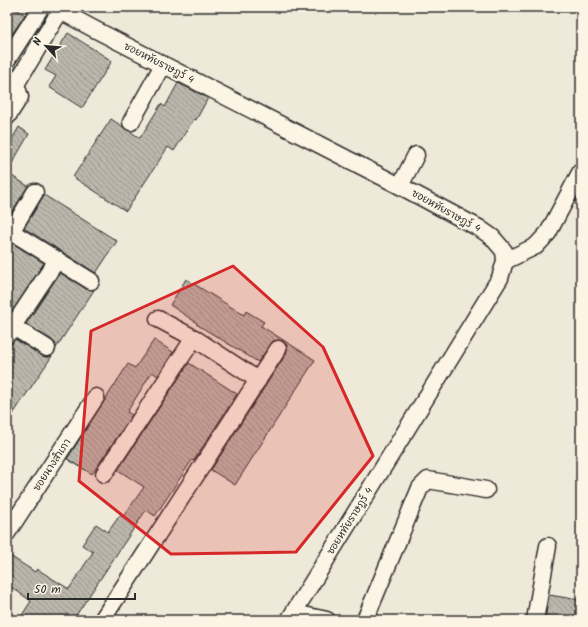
<svg xmlns="http://www.w3.org/2000/svg" width="588" height="627" font-family="Kalam,'Playpen Sans Thai',sans-serif">
<style>
.building{fill:url(#building-back-hatch);stroke:#2b2b2b}
.lines{fill:none;stroke-linecap:round;stroke-linejoin:round}
.minor-casing{stroke:#2b2b2b;stroke-width:19}
.minor{stroke:#fcf5e5;stroke-width:16}
.marked{fill:#d62828;fill-opacity:0.2;stroke:#d62828;stroke-width:3;stroke-linejoin:round}
.labels{text-anchor:middle;dominant-baseline:central;stroke-width:4;stroke-linejoin:round;paint-order:stroke}
.street-label{font-size:10px;fill:#2b2b2b;stroke:#fcf5e5}
</style>
<defs>
<pattern id="building-back-hatch" width="6" height="6" patternUnits="userSpaceOnUse"><rect width="6" height="6" fill="#bcb7ac"/><path d="M-1 5l2 2M0 0l6 6M5-1l2 2" fill="none" stroke="#99958c"/></pattern>
</defs>
<rect width="100%" height="100%" fill="#efe9da"/>
<filter id="ink" filterUnits="userSpaceOnUse"><feTurbulence type="fractalNoise" baseFrequency=".025" numOctaves="2"/><feDisplacementMap in="SourceGraphic" scale="8" xChannelSelector="R" yChannelSelector="G"/><feConvolveMatrix kernelMatrix="1 2 1 2 8 2 1 2 1" color-interpolation-filters="sRGB"/></filter>
<g filter="url(#ink)">
<g class="building">
<path d="M 7,7 L 14,7 L 25,15 L 12,34 L 7,30 Z"/>
<path d="M 68,33 L 112,61 L 82,108 L 49,87 L 56,76 L 45,70 Z"/>
<path d="M 178,83 L 208,98 L 196,120 L 194,119 L 174,151 L 168,147 L 126,211 L 73,177 L 111,119 L 140,138 L 161,104 L 165,107 Z"/>
<path d="M 19,127 L 29,134 L 7,172 L 7,148 Z"/>
<path d="M 7,173 L 28,186 L 7,220 Z"/>
<path d="M 44,195 L 117,241 L 96,273 L 24,228 Z"/>
<path d="M 7,240 L 44,263 L 10,314 L 7,313 Z"/>
<path d="M 60,273 L 86,289 L 94,290 L 56,348 L 55,343 L 52,340 L 26,324 Z"/>
<path d="M 186,279 L 244,315 L 246,311 L 264,322 L 261,326 L 315,360 L 235,485 L 211,470 L 286,354 L 287,350 L 287,345 L 283,341 L 279,340 L 273,341 L 258,362 L 196,324 L 197,323 L 170,305 Z"/>
<path d="M 15,339 L 42,356 L 47,357 L 52,356 L 7,423 L 7,350 Z"/>
<path d="M 154,340 L 173,352 L 158,376 L 152,372 L 127,412 L 132,415 L 92,474 L 67,459 L 128,364 L 135,368 Z"/>
<path d="M 189,363 L 237,394 L 195,459 L 193,461 L 192,460 L 155,516 L 146,510 L 73,620 L 19,620 L 31,601 L 7,584 L 7,554 L 35,572 L 37,569 L 69,589 L 93,552 L 82,545 L 96,524 L 108,532 L 120,515 L 123,517 L 144,487 L 118,470 Z"/>
<path d="M 549,595 L 580,600 L 577,620 L 545,620 Z"/>
</g>
<g class="lines">
<defs>
<g id="minor">
<path d="M 53,7 L 94,29 L 400,186 L 479,228 L 492,237 L 504,251 L 505,261 L 500,278 L 289,620"/>
<path d="M 7,60 L 41,7"/>
<path d="M 7,117 L 20,97 L 16,84 L 60,11"/>
<path d="M 131,122 L 163,65"/>
<path d="M 400,186 L 416,155"/>
<path d="M 7,229 L 91,281"/>
<path d="M 11,232 L 35,192"/>
<path d="M 505,261 L 536,246 L 548,233 L 581,171"/>
<path d="M 158,319 L 194,338 L 258,380"/>
<path d="M 7,323 L 47,348"/>
<path d="M 7,335 L 57,260"/>
<path d="M 104,474 L 194,338"/>
<path d="M 7,533 L 96,397"/>
<path d="M 294,613 L 327,620"/>
<path d="M 102,620 L 278,349"/>
<path d="M 365,620 L 420,488 L 428,480 L 486,490"/>
<path d="M 535,620 L 548,546"/>
</g>
</defs>
<use href="#minor" class="minor-casing"/>
<use href="#minor" class="minor"/>
</g>
</g>
<path class="marked" d="M 233,266 L 323,347 L 373,456 L 296,552 L 171,554 L 79,481 L 91,331 Z"/>
<g class="labels">
<g class="street-label">
<text transform="translate(159 63) rotate(27)">ซอยหทัยราษฎร์ 4</text>
<text transform="translate(446 211) rotate(29)">ซอยหทัยราษฎร์ 4</text>
<text transform="translate(52 465) rotate(-57)">ซอยนางสำเภา</text>
<text transform="translate(350 521) rotate(-58)">ซอยหทัยราษฎร์ 4</text>
</g>
</g>
<rect width="588" height="627" fill="none" stroke="#fcf5e5" stroke-width="24"/>
<rect x="12" y="12" width="564" height="603" fill="none" stroke="#2b2b2b" stroke-width="1.5" filter="url(#ink)"/>
<g transform="translate(46 46) rotate(297)" stroke="#fcf5e5" stroke-width="3" paint-order="stroke">
<path d="M0-3L7 15L0 10L-7 15Z" fill="#2b2b2b"/>
<text y="-6" font-size="11" font-weight="bold" text-anchor="middle" fill="#2b2b2b">N</text>
</g>
<path d="M28 593v6h107v-6" fill="none" stroke="#2b2b2b" stroke-width="2"/>
<text x="34" y="593" font-size="12" fill="#2b2b2b" stroke="#fcf5e5" stroke-width="3" paint-order="stroke">50 m</text>
</svg>
